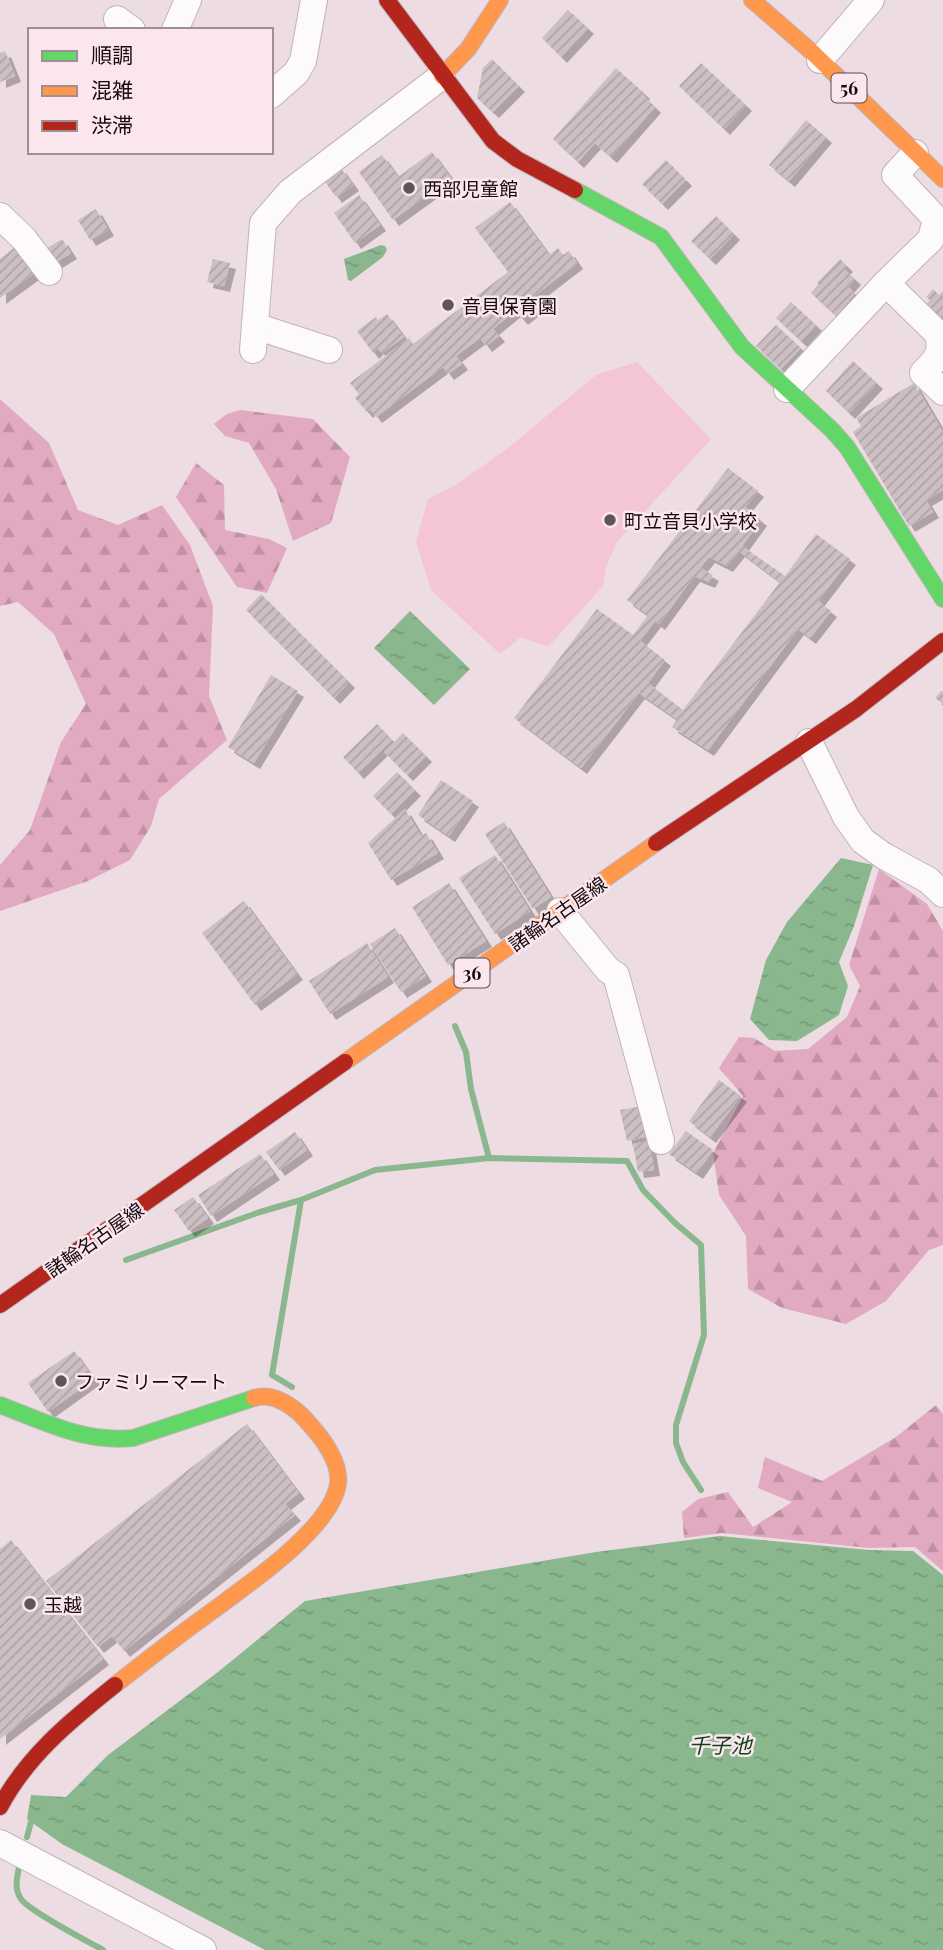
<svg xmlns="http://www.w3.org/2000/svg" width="943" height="1950" font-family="'Playfair Display','Noto Sans JP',serif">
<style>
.forest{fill:url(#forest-firs)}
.garden{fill:#f3c5d7}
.water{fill:url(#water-ripples)}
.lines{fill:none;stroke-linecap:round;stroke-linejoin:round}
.stream{stroke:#8ab78e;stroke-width:6}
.building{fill:url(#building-hatch);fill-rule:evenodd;filter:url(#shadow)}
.street-casing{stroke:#c0b4b9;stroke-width:28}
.fast-casing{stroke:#c0b4b9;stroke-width:18}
.slow-casing{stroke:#c0b4b9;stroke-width:18}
.jam-casing{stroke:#c0b4b9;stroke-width:18}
.street{stroke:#fcfafb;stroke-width:26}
.fast{stroke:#63d668;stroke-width:16}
.slow{stroke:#ff974d;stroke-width:16}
.jam{stroke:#b3261e;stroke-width:16}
.poi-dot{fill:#5f5459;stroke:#fce6ee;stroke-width:2.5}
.labels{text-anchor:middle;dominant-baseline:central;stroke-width:5;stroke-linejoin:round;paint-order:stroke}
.shield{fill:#fce6ee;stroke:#594d51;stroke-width:2}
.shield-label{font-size:18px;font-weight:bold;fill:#130b0e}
.poi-label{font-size:19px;fill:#130b0e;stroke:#fce6ee;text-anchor:start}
.street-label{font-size:19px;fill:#130b0e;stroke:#fce6ee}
.water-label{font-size:21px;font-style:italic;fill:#0d4219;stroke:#fce6ee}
</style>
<defs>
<pattern id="forest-firs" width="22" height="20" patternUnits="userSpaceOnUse" patternTransform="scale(1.75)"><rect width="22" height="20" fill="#e1aac1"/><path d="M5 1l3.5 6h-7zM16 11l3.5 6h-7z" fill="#c091a5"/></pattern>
<pattern id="water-ripples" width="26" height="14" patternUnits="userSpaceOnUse" patternTransform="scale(1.75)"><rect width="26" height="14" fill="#8ab78e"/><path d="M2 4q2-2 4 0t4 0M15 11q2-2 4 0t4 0" fill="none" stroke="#769c79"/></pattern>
<pattern id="building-hatch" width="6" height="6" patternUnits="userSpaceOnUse" patternTransform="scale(1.75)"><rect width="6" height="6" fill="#ccbfc4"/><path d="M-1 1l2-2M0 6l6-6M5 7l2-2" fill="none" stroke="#aea3a7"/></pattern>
<filter id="shadow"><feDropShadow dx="6" dy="6" stdDeviation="0" flood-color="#0004"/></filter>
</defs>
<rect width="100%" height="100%" fill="#eddde3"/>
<g class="forest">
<path d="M 0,399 L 49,443 L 78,510 L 118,525 L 162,505 L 190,545 L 213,606 L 209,696 L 227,740 L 159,799 L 151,826 L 130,860 L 88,881 L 0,911 L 0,865 L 30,830 L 61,742 L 86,704 L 54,634 L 18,602 L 0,606 Z"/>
<path d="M 240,410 L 313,419 L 350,457 L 331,523 L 293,541 L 276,489 L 249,443 L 225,436 L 214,424 L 227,414 Z"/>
<path d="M 196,463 L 224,485 L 225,530 L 269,539 L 287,548 L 267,593 L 237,587 L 176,497 Z"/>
<path d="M 879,869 L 927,904 L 943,931 L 943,1245 L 929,1250 L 886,1301 L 846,1324 L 782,1308 L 748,1289 L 746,1236 L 719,1195 L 713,1153 L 743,1096 L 719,1068 L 739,1037 L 754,1038 L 775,1051 L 808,1049 L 847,1017 L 860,986 L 849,965 Z"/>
<path d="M 936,1405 L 943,1414 L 943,1571 L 915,1547 L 869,1548 L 722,1533 L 684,1538 L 682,1512 L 698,1499 L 728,1492 L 753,1527 L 792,1502 L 758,1488 L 765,1457 L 822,1481 L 896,1437 Z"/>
</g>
<path class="garden" d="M 637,362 L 711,439 L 617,542 L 606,567 L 603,586 L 548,647 L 521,637 L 500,654 L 431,590 L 416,542 L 428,499 L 456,485 L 508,448 L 596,375 Z"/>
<g class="water">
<path d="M 381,245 L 385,246 L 387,250 L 383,257 L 351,281 L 348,280 L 344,259 Z"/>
<path d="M 410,611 L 470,669 L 434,705 L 374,648 Z"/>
<path d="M 841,858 L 873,865 L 854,926 L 839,962 L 848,986 L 839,1015 L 797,1041 L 769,1040 L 750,1019 L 766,960 L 787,922 Z"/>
<path d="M 720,1536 L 869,1550 L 913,1551 L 943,1575 L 943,1950 L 265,1950 L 62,1844 L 27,1819 L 31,1795 L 66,1797 L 108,1755 L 218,1672 L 305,1601 L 596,1552 Z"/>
</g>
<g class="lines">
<g class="stream">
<path d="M 455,1026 L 466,1052 L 471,1089 L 489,1158"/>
<path d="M 126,1260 L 260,1212 L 301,1200 L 375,1170 L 489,1158 L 627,1161 L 643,1190 L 675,1223 L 701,1245 L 704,1335 L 676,1425 L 676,1443 L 683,1462 L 701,1490"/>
<path d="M 292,1387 L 272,1375 L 301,1200"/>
<path d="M 27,1837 L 31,1822"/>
<path d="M 19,1867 C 17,1878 14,1889 21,1899 C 29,1911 87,1941 103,1950"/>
</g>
</g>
<g class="building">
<path d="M 568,10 L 588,28 L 561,57 L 542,38 Z"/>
<path d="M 5,51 L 15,76 L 0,82 L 0,53 Z"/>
<path d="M 492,59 L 519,86 L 493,112 L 477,98 L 483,68 Z"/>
<path d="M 701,63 L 746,105 L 724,129 L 679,86 Z"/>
<path d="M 616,68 L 644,93 L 643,95 L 655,107 L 611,157 L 595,143 L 578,162 L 553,139 Z"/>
<path d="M 806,120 L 826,137 L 789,181 L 769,165 Z"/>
<path d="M 432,152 L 451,178 L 393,220 L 359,172 L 382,155 L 398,177 Z"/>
<path d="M 666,160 L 686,180 L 662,204 L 642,184 Z"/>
<path d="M 340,167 L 353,185 L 336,197 L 323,179 Z"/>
<path d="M 359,195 L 380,225 L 355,243 L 334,213 Z"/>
<path d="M 510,202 L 549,255 L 558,248 L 563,255 L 569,251 L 577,263 L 529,300 L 536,308 L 522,319 L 515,311 L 493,329 L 499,336 L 486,346 L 480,338 L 456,356 L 462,364 L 448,374 L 443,367 L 376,417 L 370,409 L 367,412 L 355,398 L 359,394 L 350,383 L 409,338 L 413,344 L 508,272 L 475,228 Z"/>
<path d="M 96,209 L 108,230 L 90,240 L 78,220 Z"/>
<path d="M 716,216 L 734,234 L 710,259 L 691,241 Z"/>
<path d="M 62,239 L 71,253 L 53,264 L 44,250 Z"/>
<path d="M 14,248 L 33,274 L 0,298 L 0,259 Z"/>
<path d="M 213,259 L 230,263 L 224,286 L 207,282 Z"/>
<path d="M 840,259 L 847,266 L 844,269 L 855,279 L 848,287 L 855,293 L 836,316 L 811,293 L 819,284 L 817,283 Z"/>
<path d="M 933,289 L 939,295 L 943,291 L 943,330 L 921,310 L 930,300 L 926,297 Z"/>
<path d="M 791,302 L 816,325 L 801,341 L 776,318 Z"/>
<path d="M 387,314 L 404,337 L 382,353 L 378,348 L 373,353 L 357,331 L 376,317 L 378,320 Z"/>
<path d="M 776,325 L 801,348 L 781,369 L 756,346 Z"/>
<path d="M 853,361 L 877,383 L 849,413 L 826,391 Z"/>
<path d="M 914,383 L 943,432 L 943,490 L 926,500 L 933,512 L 909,526 L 853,432 L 861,426 L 856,418 Z"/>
<path d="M 728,468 L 758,491 L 745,507 L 761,520 L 742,546 L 785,576 L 816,534 L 850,559 L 818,601 L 831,611 L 810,638 L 798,629 L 708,750 L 672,727 L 677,719 L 639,693 L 581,768 L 514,718 L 597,609 L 633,635 L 648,615 L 627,600 ZM 739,551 L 780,582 L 683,710 L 648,683 L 665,660 L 640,641 L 655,621 L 659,624 L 694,576 L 709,582 L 713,575 L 700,568 L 709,557 L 727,566 Z"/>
<path d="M 261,594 L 349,682 L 334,698 L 246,610 Z"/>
<path d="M 271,675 L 298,691 L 254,763 L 228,747 Z"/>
<path d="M 941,691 L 943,692 L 943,704 L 935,698 Z"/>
<path d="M 377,724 L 392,740 L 358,773 L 343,757 Z"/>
<path d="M 403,733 L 426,756 L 407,775 L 384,752 Z"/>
<path d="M 397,772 L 415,790 L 391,814 L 373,796 Z"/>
<path d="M 441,780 L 473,801 L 449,836 L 418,815 Z"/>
<path d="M 405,809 L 421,836 L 426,833 L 438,853 L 391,880 L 368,843 Z"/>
<path d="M 504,822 L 551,897 L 533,909 L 485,834 Z"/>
<path d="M 495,855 L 530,911 L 495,934 L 459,878 Z"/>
<path d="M 449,883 L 486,941 L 448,965 L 412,907 Z"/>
<path d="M 244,901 L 297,974 L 255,1005 L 202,933 Z"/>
<path d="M 395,928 L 426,976 L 401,992 L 370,944 Z"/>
<path d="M 367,943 L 388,977 L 330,1014 L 309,981 Z"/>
<path d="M 719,1080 L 741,1096 L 710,1137 L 689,1121 Z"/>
<path d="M 642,1106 L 649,1136 L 627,1141 L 620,1110 Z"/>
<path d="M 686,1131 L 713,1150 L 697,1173 L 669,1154 Z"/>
<path d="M 295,1132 L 307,1150 L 279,1170 L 266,1152 Z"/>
<path d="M 649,1141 L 654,1170 L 638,1172 L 633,1144 Z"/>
<path d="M 260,1154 L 274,1174 L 211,1216 L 198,1195 Z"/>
<path d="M 193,1197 L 208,1218 L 189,1231 L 174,1210 Z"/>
<path d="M 74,1351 L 94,1379 L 48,1412 L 28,1383 Z"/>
<path d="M 247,1424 L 299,1493 L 285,1504 L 295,1515 L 124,1651 L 112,1636 L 98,1647 L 46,1581 Z"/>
<path d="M 11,1540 L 103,1659 L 0,1739 L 0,1549 Z"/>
</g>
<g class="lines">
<defs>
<g id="street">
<path d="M 117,19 L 132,30"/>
<path d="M 175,30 L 188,0"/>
<path d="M 820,60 L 871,0"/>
<path d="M 271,95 L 296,73 L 303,61 L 314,0"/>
<path d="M 0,216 L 24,239 L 49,272"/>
<path d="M 886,283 L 938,334 C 943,354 936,360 923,373 L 943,392"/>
<path d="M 255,326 L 329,350"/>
<path d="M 253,350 L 263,223 L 290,192 L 442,76"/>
<path d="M 787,389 L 886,283 L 931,239 L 936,219 L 895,175 L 915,153"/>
<path d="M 809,742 L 846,817 L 863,841 L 884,856 L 928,880 L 943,894"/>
<path d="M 560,911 L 608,970 L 616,975 L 661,1141"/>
<path d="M 0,1843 L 203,1950"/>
</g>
<g id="fast">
<path d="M 575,190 L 661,237 L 742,347 L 832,430 L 847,447 L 943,599"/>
<path d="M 0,1405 C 45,1422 84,1443 133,1438 L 254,1398"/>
</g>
<g id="slow">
<path d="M 752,0 L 813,53 L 943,179"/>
<path d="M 442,76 L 468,49 L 500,0"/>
<path d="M 345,1062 L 656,843"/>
<path d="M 115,1685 C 143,1663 171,1641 200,1620 C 237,1592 331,1531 338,1484 C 341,1461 320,1435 305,1419 C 293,1406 273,1392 254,1398"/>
</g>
<g id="jam">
<path d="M 387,0 L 493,141 L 517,159 L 575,190"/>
<path d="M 656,843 L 856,709 L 943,641"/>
<path d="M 0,1305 L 345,1062"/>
<path d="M 0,1807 C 27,1756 70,1721 115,1685"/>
</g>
</defs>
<use href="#street" class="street-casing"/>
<use href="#fast" class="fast-casing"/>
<use href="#slow" class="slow-casing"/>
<use href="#jam" class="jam-casing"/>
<use href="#street" class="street"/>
<use href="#fast" class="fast"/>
<use href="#slow" class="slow"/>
<use href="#jam" class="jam"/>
</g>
<g class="poi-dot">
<circle cx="409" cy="188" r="7"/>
<circle cx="448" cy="305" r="7"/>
<circle cx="610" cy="520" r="7"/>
<circle cx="61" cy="1381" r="7"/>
<circle cx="30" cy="1604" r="7"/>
</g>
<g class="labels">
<g class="shield">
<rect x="831.5" y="73.5" width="35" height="29" rx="5"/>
<rect x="454.5" y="958.5" width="35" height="29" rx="5"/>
</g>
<g class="shield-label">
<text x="849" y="88">56</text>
<text x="472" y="973">36</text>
</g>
<g class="poi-label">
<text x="423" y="188">西部児童館</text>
<text x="462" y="305">音貝保育園</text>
<text x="624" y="520">町立音貝小学校</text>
<text x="75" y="1381">ファミリーマート</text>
<text x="44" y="1604">玉越</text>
</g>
<g class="street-label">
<text transform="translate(557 913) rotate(-35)">諸輪名古屋線</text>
<text transform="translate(94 1239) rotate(-35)">諸輪名古屋線</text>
</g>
<g class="water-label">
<text x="720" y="1744">千子池</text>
</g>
</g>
<rect x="28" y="28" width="245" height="126" fill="#fce6ee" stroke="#9f8e94" stroke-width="2"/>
<rect x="42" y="51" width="35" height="10" fill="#63d668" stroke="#9f8e94" stroke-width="2"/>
<text x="91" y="63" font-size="21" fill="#130b0e">順調</text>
<rect x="42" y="86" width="35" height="10" fill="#ff974d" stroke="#9f8e94" stroke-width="2"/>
<text x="91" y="98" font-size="21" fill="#130b0e">混雑</text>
<rect x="42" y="121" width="35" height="10" fill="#b3261e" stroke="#9f8e94" stroke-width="2"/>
<text x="91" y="133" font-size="21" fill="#130b0e">渋滞</text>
</svg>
